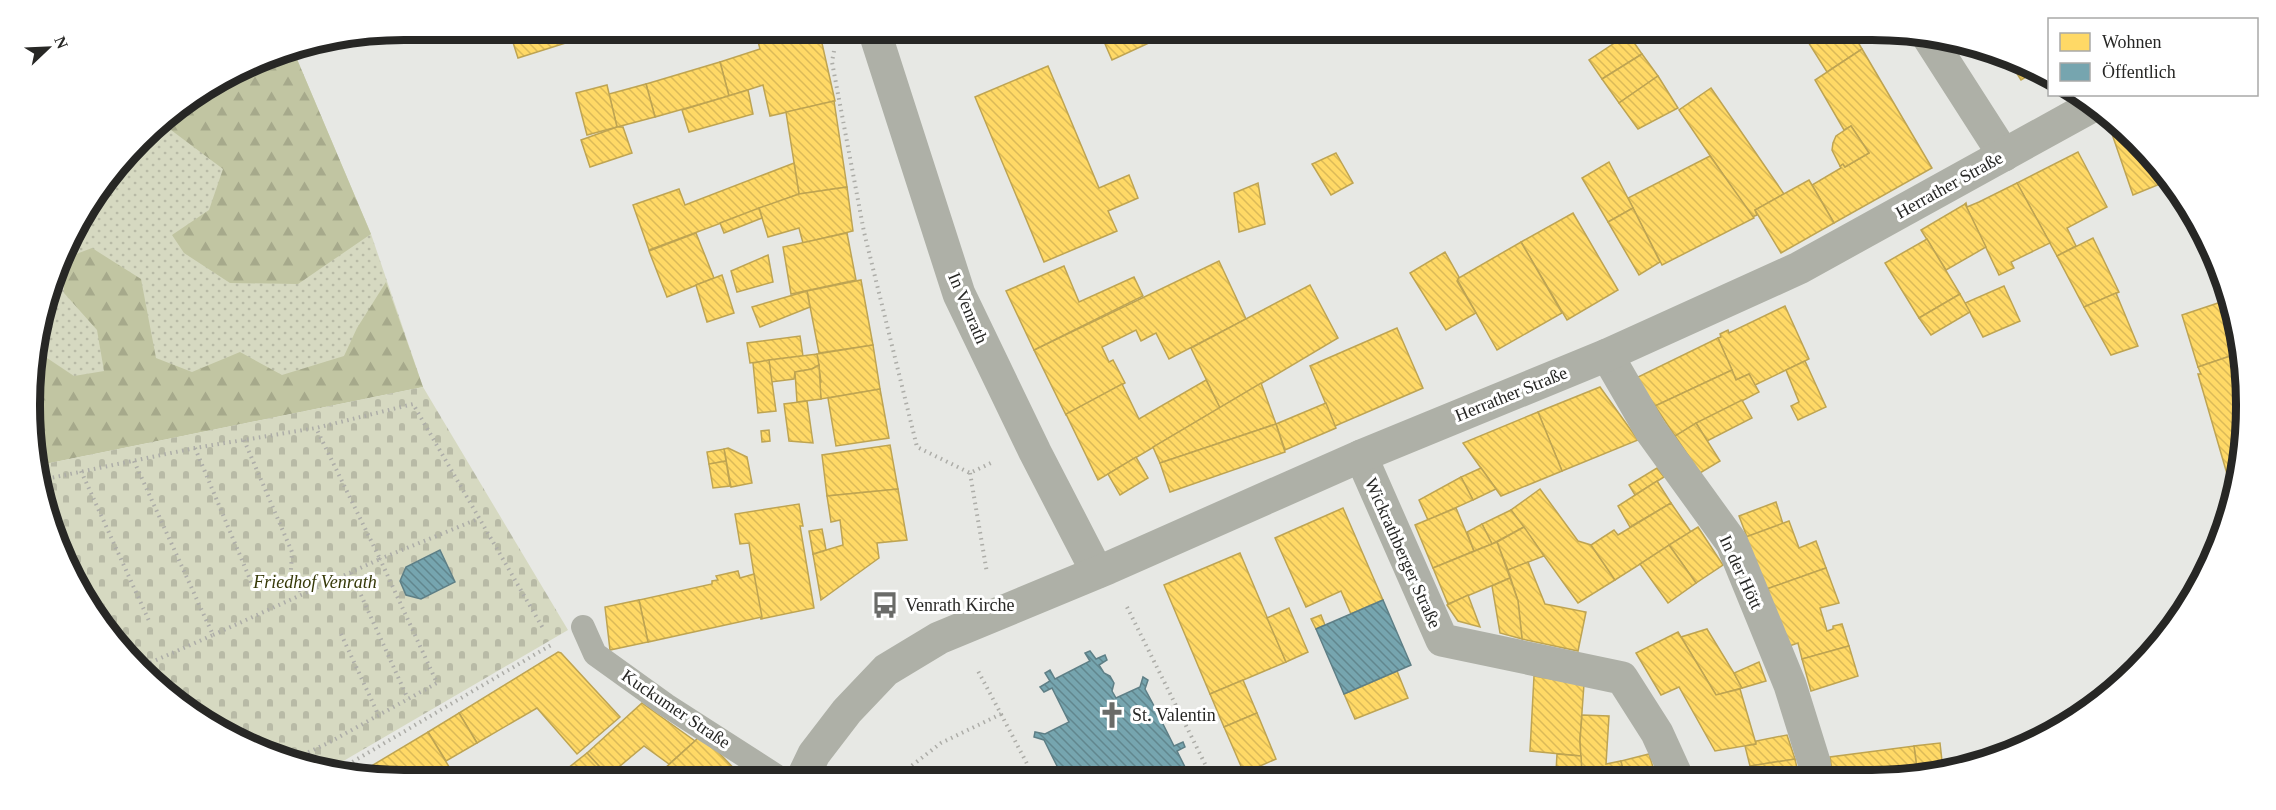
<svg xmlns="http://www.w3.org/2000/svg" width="2276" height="810" font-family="Georgia,serif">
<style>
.grass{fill:url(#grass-dots)}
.forest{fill:url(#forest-firs)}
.cemetery{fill:url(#cemetery-stones)}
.homes{fill:url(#homes-back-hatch);stroke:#bea452;stroke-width:1.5}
.public{fill:url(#public-back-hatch);stroke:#5e7f86;stroke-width:1.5}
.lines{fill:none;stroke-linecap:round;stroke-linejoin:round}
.path{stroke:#adada8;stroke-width:4;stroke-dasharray:1.5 4.5;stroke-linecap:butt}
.service{stroke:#aeb0a7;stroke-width:24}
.minor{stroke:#aeb0a7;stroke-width:33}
.tertiary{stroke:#aeb0a7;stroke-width:33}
.labels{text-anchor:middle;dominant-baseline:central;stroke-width:6;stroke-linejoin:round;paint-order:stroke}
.street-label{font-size:18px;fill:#272725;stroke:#fff}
.park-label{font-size:18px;font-style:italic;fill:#363908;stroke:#fff}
.poi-label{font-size:18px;fill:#272725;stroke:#fff;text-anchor:start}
.rim{fill:none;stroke:#272725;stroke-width:8}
</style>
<defs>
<pattern id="grass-dots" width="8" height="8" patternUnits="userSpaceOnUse" patternTransform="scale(1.5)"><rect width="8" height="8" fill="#d6d9c1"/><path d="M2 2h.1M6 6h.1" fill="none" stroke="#b8baa6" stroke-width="1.8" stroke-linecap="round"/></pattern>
<pattern id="forest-firs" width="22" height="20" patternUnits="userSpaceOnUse" patternTransform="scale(1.5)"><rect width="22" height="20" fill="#c1c5a2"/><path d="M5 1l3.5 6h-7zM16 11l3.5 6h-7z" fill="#a6a98b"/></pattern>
<pattern id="cemetery-stones" width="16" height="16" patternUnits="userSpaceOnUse" patternTransform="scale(1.5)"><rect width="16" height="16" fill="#d6d9c1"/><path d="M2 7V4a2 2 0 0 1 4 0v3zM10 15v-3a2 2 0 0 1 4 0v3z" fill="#b8baa6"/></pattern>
<pattern id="homes-back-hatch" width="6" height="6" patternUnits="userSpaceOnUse" patternTransform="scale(1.5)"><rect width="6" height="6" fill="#ffd966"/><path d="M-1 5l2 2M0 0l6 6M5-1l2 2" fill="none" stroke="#dbba58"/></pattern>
<pattern id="public-back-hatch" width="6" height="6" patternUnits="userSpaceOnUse" patternTransform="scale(1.5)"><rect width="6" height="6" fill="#76a5af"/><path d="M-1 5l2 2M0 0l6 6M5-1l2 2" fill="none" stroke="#61868e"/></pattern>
</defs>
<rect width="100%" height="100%" fill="#e7e8e4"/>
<path class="grass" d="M 294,52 L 371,234 L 423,387 L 40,465 L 33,356 L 69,239 L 157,123 L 262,58 Z"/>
<g class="forest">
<path d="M 294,52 L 371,234 L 298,284 L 230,283 L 184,253 L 172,235 L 209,210 L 223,169 L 171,130 L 137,150 L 157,123 L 262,58 Z"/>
<path d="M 92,248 L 141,279 L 156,358 L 192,372 L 240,352 L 282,375 L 344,356 L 357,328 L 386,282 L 423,387 L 40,465 L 33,356 L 35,350 L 74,376 L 104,371 L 97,330 L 64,293 L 63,259 Z"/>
</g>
<path class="cemetery" d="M 423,387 L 568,630 L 328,770 L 308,767 L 196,717 L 93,614 L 43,502 L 40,465 Z"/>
<g class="homes">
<path d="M 509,30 L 590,30 L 591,35 L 518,58 Z"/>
<path d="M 755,30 L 819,30 L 835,101 L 770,116 L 763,85 L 729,96 L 720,62 L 760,49 Z"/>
<path d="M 1099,30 L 1177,30 L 1112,60 Z"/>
<path d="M 1817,30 L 1851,30 L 1862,49 L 1827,72 L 1805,37 Z"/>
<path d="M 1628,34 L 1642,54 L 1602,79 L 1589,60 Z"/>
<path d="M 1965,42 L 1968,43 L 1984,51 L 1974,57 Z"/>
<path d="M 1862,49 L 1932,168 L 1834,223 L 1812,185 L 1841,168 L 1840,166 L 1843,164 L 1845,167 L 1869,153 L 1851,126 L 1844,130 L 1815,80 Z"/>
<path d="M 1642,54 L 1658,76 L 1619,103 L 1602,79 Z"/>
<path d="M 720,62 L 729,96 L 655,117 L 646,84 Z"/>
<path d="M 2011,64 L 2031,74 L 2021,80 Z"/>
<path d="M 1048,66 L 1099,188 L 1129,175 L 1138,198 L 1108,211 L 1117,231 L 1044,262 L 975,97 Z"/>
<path d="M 1658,76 L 1678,108 L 1638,129 L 1619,103 Z"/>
<path d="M 646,84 L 655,117 L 617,127 L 609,94 Z"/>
<path d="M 607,85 L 617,127 L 587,135 L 576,93 Z"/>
<path d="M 1711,88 L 1784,194 L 1755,210 L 1757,215 L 1752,217 L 1679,110 Z"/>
<path d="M 748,90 L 753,114 L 689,132 L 682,110 Z"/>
<path d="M 834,101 L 847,187 L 799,194 L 786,112 Z"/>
<path d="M 1851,126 L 1869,153 L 1845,167 L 1843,164 L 1840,166 L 1832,150 L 1833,143 L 1836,136 Z"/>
<path d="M 617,127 L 623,127 L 632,153 L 590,167 L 581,140 Z"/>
<path d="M 2120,131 L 2165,182 L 2133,195 L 2112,134 Z"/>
<path d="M 2078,152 L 2107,207 L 2067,228 L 2076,246 L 2057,256 L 2017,183 Z"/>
<path d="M 1336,153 L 1353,183 L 1331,195 L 1312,164 Z"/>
<path d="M 1710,156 L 1754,218 L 1662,265 L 1628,198 Z"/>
<path d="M 1609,162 L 1633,208 L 1608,222 L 1582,178 Z"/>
<path d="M 794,163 L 799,194 L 649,250 L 633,205 L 679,189 L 685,205 Z"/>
<path d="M 1809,180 L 1834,223 L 1781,253 L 1755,210 Z"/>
<path d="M 1258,183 L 1265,224 L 1239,232 L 1234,193 Z"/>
<path d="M 2017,183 L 2050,243 L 2011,262 L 2014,268 L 1999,275 L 1965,204 L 1966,203 L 1967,207 L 1979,202 Z"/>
<path d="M 847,187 L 853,231 L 803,243 L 799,228 L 768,237 L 759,208 L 799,194 Z"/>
<path d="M 1965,204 L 1986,247 L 1946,270 L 1921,230 Z"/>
<path d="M 759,208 L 762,218 L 724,233 L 720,223 Z"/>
<path d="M 1633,208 L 1660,262 L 1639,275 L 1608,222 Z"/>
<path d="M 1573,213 L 1618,290 L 1567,320 L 1521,242 Z"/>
<path d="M 696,233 L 714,278 L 667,297 L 649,251 Z"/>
<path d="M 847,233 L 856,280 L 791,294 L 783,247 Z"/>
<path d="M 2093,238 L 2119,292 L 2084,307 L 2057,256 Z"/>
<path d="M 1927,239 L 1960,294 L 1919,318 L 1885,263 Z"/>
<path d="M 1521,242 L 1562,313 L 1497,350 L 1457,279 Z"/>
<path d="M 1445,252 L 1459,277 L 1457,281 L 1476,313 L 1446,330 L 1410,273 Z"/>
<path d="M 768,255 L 773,282 L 737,292 L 731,271 Z"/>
<path d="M 1219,261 L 1246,319 L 1169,359 L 1156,333 L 1141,341 L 1136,330 L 1102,347 L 1109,362 L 1113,360 L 1125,383 L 1066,415 L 1034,350 Z"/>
<path d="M 1064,266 L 1079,302 L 1134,277 L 1143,296 L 1034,350 L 1006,291 Z"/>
<path d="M 722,275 L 734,313 L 707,322 L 696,285 Z"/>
<path d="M 861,280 L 873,345 L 819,353 L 807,291 Z"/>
<path d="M 1310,285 L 1338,338 L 1220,408 L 1191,348 Z"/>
<path d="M 2004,286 L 2020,321 L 1983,337 L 1965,303 Z"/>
<path d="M 807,291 L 810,307 L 760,327 L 752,307 Z"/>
<path d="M 2116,293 L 2138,346 L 2111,355 L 2084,307 Z"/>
<path d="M 1960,294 L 1970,312 L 1931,335 L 1919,318 Z"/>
<path d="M 2224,301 L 2242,352 L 2198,367 L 2182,315 Z"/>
<path d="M 1785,306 L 1809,359 L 1755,385 L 1749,374 L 1736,380 L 1718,338 L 1721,337 L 1720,334 L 1728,330 L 1729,333 Z"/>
<path d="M 1397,328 L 1423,388 L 1335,426 L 1310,366 Z"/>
<path d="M 800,336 L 803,356 L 750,363 L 747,343 Z"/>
<path d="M 1718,338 L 1732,370 L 1655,406 L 1636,378 Z"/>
<path d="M 873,345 L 880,389 L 821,399 L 819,382 L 821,382 L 817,354 Z"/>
<path d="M 2242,352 L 2243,356 L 2234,498 L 2198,374 L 2201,374 L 2198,367 Z"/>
<path d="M 817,354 L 819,365 L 812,369 L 795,372 L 794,379 L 771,382 L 769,360 Z"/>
<path d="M 769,360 L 776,411 L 758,413 L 753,363 Z"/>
<path d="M 1805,361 L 1826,407 L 1798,420 L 1791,406 L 1799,402 L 1786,370 Z"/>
<path d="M 819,365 L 821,399 L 797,402 L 795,372 L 812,369 Z"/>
<path d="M 1732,370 L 1736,380 L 1749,374 L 1759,392 L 1675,436 L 1655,406 Z"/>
<path d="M 1206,380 L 1220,408 L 1098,480 L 1066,414 L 1122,384 L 1139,419 Z"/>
<path d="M 1261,383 L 1276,424 L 1160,463 L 1153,447 Z"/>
<path d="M 1600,387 L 1638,440 L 1562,471 L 1538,412 Z"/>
<path d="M 880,389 L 889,438 L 836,446 L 828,398 Z"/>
<path d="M 1742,400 L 1752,418 L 1707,441 L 1696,423 Z"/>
<path d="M 807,401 L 813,443 L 789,441 L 784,404 Z"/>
<path d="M 1326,403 L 1336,428 L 1285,450 L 1276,424 Z"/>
<path d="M 1538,412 L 1562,471 L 1501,496 L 1463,443 Z"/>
<path d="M 1696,423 L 1720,461 L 1700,473 L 1675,436 Z"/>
<path d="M 1276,424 L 1285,452 L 1170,492 L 1160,463 Z"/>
<path d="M 769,430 L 770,441 L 762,442 L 761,431 Z"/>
<path d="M 890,445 L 898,489 L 827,496 L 822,455 Z"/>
<path d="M 728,448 L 747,457 L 752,483 L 731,487 L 724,449 Z"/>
<path d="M 724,449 L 726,461 L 709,464 L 707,452 Z"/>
<path d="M 1136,457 L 1148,478 L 1120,495 L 1108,474 Z"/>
<path d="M 726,461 L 730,486 L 713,488 L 709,464 Z"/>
<path d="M 1481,468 L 1496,489 L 1473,500 L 1461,477 Z"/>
<path d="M 1657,468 L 1664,477 L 1635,495 L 1629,485 Z"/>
<path d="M 1461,477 L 1473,500 L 1428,520 L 1419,500 Z"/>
<path d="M 1657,481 L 1671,503 L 1630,527 L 1618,506 Z"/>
<path d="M 898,489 L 907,540 L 877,543 L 879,558 L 821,600 L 813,554 L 843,545 L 840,520 L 831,522 L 827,496 Z"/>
<path d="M 1540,489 L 1578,541 L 1591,545 L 1615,580 L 1578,603 L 1511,510 Z"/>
<path d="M 1776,502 L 1783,524 L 1747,537 L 1739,516 Z"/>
<path d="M 1671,503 L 1691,532 L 1615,580 L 1591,545 L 1614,530 L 1618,535 Z"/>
<path d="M 799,504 L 803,526 L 800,526 L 814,608 L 761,619 L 749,543 L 740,544 L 735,514 Z"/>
<path d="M 1343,508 L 1383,600 L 1351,614 L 1341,591 L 1306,607 L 1275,538 Z"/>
<path d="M 1456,508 L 1474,551 L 1433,568 L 1415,525 Z"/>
<path d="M 1511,510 L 1524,527 L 1492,544 L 1482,524 Z"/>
<path d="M 1789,521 L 1799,548 L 1816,541 L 1826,568 L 1764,590 L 1743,538 Z"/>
<path d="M 1482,524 L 1492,544 L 1474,551 L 1467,532 Z"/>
<path d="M 1524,527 L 1544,556 L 1508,570 L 1497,542 Z"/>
<path d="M 1698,527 L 1723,565 L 1696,583 L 1669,545 Z"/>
<path d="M 822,529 L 826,550 L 813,554 L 809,531 Z"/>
<path d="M 1497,542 L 1510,578 L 1448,604 L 1433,568 Z"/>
<path d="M 1669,545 L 1696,583 L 1668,603 L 1640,564 Z"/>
<path d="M 1240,553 L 1286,662 L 1210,694 L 1164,585 Z"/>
<path d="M 1528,562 L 1545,604 L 1586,612 L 1578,651 L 1522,639 L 1518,601 L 1508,570 Z"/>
<path d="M 1826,568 L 1839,603 L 1820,608 L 1827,631 L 1833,629 L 1833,626 L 1842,624 L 1849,646 L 1802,659 L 1798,643 L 1786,647 L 1764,590 Z"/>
<path d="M 738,571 L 740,578 L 754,574 L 762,617 L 648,642 L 639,600 L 712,584 L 712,581 L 718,580 L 716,576 Z"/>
<path d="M 1510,578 L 1518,601 L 1522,639 L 1500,633 L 1492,586 Z"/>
<path d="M 1468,595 L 1480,627 L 1458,621 L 1447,605 Z"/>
<path d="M 639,600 L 648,642 L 610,650 L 605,607 Z"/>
<path d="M 1289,608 L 1308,652 L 1286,662 L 1267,618 Z"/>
<path d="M 1321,615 L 1325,625 L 1316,629 L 1311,619 Z"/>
<path d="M 1707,629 L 1734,673 L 1742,688 L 1716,695 L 1681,637 Z"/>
<path d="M 1678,632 L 1716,695 L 1740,689 L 1756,744 L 1715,751 L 1679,687 L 1661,695 L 1636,653 Z"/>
<path d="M 1849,646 L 1858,676 L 1811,691 L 1802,659 Z"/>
<path d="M 558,652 L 561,653 L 620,717 L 577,754 L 537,708 L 477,743 L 459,713 Z"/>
<path d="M 1759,662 L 1766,681 L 1742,688 L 1734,673 Z"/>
<path d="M 1397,671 L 1408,698 L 1355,719 L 1344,694 Z"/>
<path d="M 1534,676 L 1584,684 L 1580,740 L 1581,756 L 1530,751 Z"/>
<path d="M 1243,680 L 1257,713 L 1224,727 L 1210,694 Z"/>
<path d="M 642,703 L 695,741 L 669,764 L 644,746 L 608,776 L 587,753 Z"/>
<path d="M 459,713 L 477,743 L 446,761 L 428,732 Z"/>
<path d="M 1257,713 L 1276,759 L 1244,773 L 1224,727 Z"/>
<path d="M 1582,715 L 1609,716 L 1606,764 L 1621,761 L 1625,777 L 1582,777 L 1580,740 Z"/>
<path d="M 428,732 L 457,780 L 405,780 L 358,774 Z"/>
<path d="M 701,734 L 744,779 L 653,779 L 695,741 Z"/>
<path d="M 1787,735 L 1795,759 L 1750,766 L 1745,746 L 1756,744 L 1756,741 Z"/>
<path d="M 1940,743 L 1943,770 L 1918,777 L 1914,746 Z"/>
<path d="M 1914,746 L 1918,777 L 1833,777 L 1830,757 Z"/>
<path d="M 587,753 L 608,776 L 604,780 L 553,780 Z"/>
<path d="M 1557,754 L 1581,756 L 1582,774 L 1556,772 Z"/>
<path d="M 1649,754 L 1656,777 L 1625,777 L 1621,761 Z"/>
<path d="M 1795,759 L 1799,777 L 1752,777 L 1750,766 Z"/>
<path d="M 1458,767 L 1508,769 L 1509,778 L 1457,778 Z"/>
<path d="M 1568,773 L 1582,774 L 1582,777 L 1568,777 Z"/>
</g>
<g class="public">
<path d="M 440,550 L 455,582 L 421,599 L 406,595 L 400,581 L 406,567 Z"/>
<path d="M 1383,600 L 1411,665 L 1344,694 L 1316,629 Z"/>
<path d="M 1090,651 L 1096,659 L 1105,655 L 1107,660 L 1099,665 L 1104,673 L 1110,676 L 1114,683 L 1112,691 L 1116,698 L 1140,687 L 1143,677 L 1148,680 L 1145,689 L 1160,717 L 1168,713 L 1171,718 L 1162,722 L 1174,746 L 1183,742 L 1185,747 L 1177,751 L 1189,775 L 1197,771 L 1200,776 L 1196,778 L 1064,779 L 1061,773 L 1052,777 L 1050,772 L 1058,768 L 1044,740 L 1034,737 L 1035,732 L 1045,734 L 1069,722 L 1052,688 L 1044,692 L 1040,687 L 1050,681 L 1045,673 L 1050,670 L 1055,679 L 1090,661 L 1085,653 Z"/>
</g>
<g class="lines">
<g class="path">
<path d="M 834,51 L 832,62 L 864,232 L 917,447 L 970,473 L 993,462"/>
<path d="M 244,440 L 292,552 L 291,570 L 302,595"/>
<path d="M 195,448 L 252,584"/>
<path d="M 134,461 L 213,635 L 145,665"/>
<path d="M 81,471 L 150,623"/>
<path d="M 970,473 L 987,573"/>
<path d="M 41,480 L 195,448 L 316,428 L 413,404 L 544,630"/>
<path d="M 351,573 L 408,699"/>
<path d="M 1127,607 L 1212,778"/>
<path d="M 341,634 L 378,714"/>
<path d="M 213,635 L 380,559 L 316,428"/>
<path d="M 1001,714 L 1035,779"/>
<path d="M 292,760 L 330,742 L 437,683 L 380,559 L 478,519"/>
<path d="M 337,771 L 551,645"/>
<path d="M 900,779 L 910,767 L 941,743 L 1001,714 L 977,669"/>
</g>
<path class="service" d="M 583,627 L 595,654 L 666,705 L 781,779"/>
<g class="minor">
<path d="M 874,30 L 959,294 L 1035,452 L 1097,572"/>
<path d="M 1929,38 L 2004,155"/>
<path d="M 1607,355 L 1651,431 L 1732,543 L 1790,685 L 1814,762 L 1816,777"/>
<path d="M 1361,456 L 1442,640 L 1622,678 L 1657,733 L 1677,777"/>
</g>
<path class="tertiary" d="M 802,779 L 814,754 L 847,711 L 886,670 L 939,638 L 1108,568 L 1361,456 L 1607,355 L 1799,268 L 2094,105"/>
</g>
<defs>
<symbol id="bus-bare" viewBox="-9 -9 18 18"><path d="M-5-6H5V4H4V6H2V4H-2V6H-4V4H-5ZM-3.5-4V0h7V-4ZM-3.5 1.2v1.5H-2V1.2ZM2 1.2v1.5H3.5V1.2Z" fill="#6a6b68" stroke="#fff" stroke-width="2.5" paint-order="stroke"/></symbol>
<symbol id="church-bare" viewBox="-9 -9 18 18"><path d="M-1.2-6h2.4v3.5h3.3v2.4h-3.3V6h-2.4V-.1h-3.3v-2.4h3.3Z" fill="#6a6b68" stroke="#fff" stroke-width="2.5" paint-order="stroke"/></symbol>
</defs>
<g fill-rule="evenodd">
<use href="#bus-bare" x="866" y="586" width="38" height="38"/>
<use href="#church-bare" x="1093" y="696" width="38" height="38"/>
</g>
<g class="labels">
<g class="street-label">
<text transform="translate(1949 185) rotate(-29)">Herrather Straße</text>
<text transform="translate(968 308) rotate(67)">In Venrath</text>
<text transform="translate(1511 394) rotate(-22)">Herrather Straße</text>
<text transform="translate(1403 553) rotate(66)">Wickrathberger Straße</text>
<text transform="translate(1741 572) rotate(65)">In der Hött</text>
<text transform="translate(676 709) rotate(34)">Kuckumer Straße</text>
</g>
<g class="park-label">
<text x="315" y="582">Friedhof Venrath</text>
</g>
<g class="poi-label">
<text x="905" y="605">Venrath Kirche</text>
<text x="1132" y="715">St. Valentin</text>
</g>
</g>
<path d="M0 0H2276V810H0ZM404 40H1872A364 364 0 0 1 2236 404V406A364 364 0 0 1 1872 770H404A364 364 0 0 1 40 406V404A364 364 0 0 1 404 40Z" fill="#fff" fill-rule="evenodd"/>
<path class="rim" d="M404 40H1872A364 364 0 0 1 2236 404V406A364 364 0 0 1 1872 770H404A364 364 0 0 1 40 406V404A364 364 0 0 1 404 40Z"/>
<rect x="2048" y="18" width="210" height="78" fill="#ffffff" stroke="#a9a9a8" stroke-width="1.5"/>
<rect x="2060" y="33" width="30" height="18" fill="#ffd966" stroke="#a9a9a8" stroke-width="1.5"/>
<text x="2102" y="48" font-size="18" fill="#272725">Wohnen</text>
<rect x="2060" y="63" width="30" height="18" fill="#76a5af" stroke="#a9a9a8" stroke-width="1.5"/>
<text x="2102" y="78" font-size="18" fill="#272725">Öffentlich</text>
<g transform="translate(48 48) rotate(67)" stroke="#ffffff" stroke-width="4.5" paint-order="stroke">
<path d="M0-4.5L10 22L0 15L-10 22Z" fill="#272725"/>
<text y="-9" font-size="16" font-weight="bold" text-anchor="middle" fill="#272725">N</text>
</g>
</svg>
